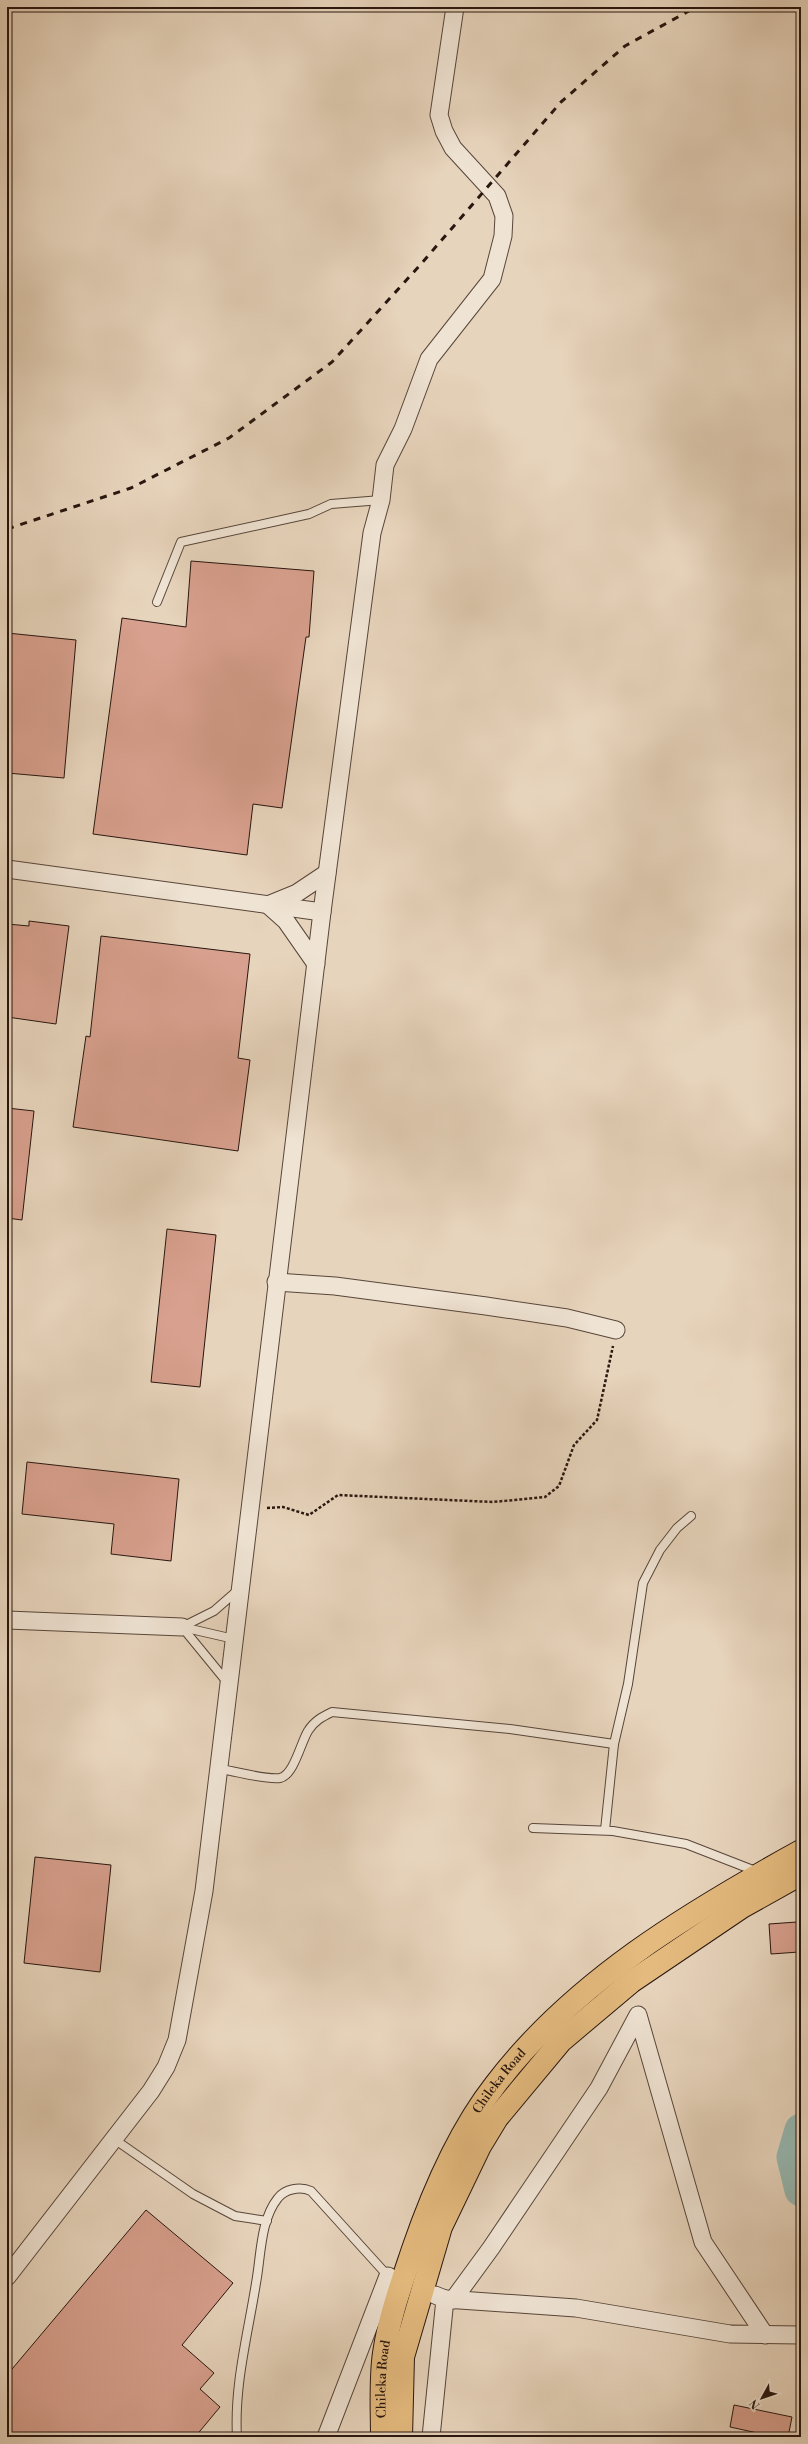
<svg xmlns="http://www.w3.org/2000/svg" width="808" height="2444" font-family="'Libre Bodoni',serif">
<style>
.lines{fill:none;stroke-linecap:round;stroke-linejoin:round}
.river{stroke:#97b8b1;stroke-width:33}
.building{fill:#d8a08e;stroke:#28160f}
.lane-casing{stroke:#58463a;stroke-width:10}
.street-casing{stroke:#58463a;stroke-width:19}
.highway-casing{stroke:#28160f;stroke-width:24}
.path{stroke:#28160f;stroke-width:2.5;stroke-dasharray:3 2;stroke-linecap:butt}
.lane{stroke:#efe3d3;stroke-width:8}
.street{stroke:#efe3d3;stroke-width:17}
.highway{stroke:#e4ba7e;stroke-width:22}
.rail{stroke:#28160f;stroke-width:3;stroke-dasharray:7 7;stroke-linecap:butt}
.labels{text-anchor:middle;dominant-baseline:central;stroke-width:3;stroke-linejoin:round;paint-order:stroke}
.street-label{font-size:13px;fill:#28160f;stroke:#efe3d3}
</style>
<rect width="100%" height="100%" fill="#e7d4bc"/>
<filter id="stains"><feTurbulence type="fractalNoise" baseFrequency=".005" numOctaves="4"/><feColorMatrix values="0 0 0 0 .2 0 0 0 0 .09 0 0 0 0 .02 0 0 0 .5 -.17"/></filter>
<radialGradient id="worn" r=".72"><stop offset=".6" stop-color="#630" stop-opacity="0"/><stop offset="1" stop-color="#630" stop-opacity=".3"/></radialGradient>
<g class="lines">
<path class="river" d="M 801,2130 L 793,2157 L 801,2190"/>
</g>
<g class="building">
<path d="M 191,561 L 314,571 L 309,637 L 306,637 L 282,808 L 253,804 L 247,855 L 93,834 L 122,618 L 186,627 Z"/>
<path d="M 7,633 L 76,640 L 64,778 L 7,773 Z"/>
<path d="M 29,921 L 69,926 L 56,1024 L 7,1017 L 7,924 L 29,926 Z"/>
<path d="M 101,936 L 250,954 L 238,1058 L 250,1060 L 238,1151 L 73,1127 L 86,1036 L 90,1037 Z"/>
<path d="M 7,1108 L 34,1111 L 22,1220 L 7,1218 Z"/>
<path d="M 167,1229 L 216,1235 L 200,1387 L 151,1382 Z"/>
<path d="M 27,1462 L 179,1479 L 171,1561 L 111,1554 L 114,1524 L 22,1514 Z"/>
<path d="M 35,1857 L 111,1865 L 100,1972 L 24,1963 Z"/>
<path d="M 797,1922 L 799,1952 L 771,1954 L 769,1924 Z"/>
<path d="M 146,2210 L 233,2283 L 182,2345 L 214,2373 L 200,2389 L 220,2407 L 195,2437 L 7,2437 L 7,2375 Z"/>
<path d="M 734,2405 L 792,2417 L 788,2437 L 776,2437 L 730,2427 Z"/>
</g>
<g class="lines">
<defs>
<g id="lane">
<path d="M 157,602 L 181,542 L 309,514 L 331,504 L 381,500"/>
<path d="M 182,1627 L 227,1682"/>
<path d="M 182,1627 L 214,1611 L 238,1590"/>
<path d="M 182,1627 L 234,1639"/>
<path d="M 219,1769 C 236,1771 264,1780 280,1778 C 294,1775 301,1742 308,1731 C 314,1721 322,1717 332,1712 L 510,1729 L 614,1744"/>
<path d="M 533,1828 L 613,1831 L 686,1844 L 758,1872"/>
<path d="M 605,1830 L 614,1744 L 628,1684 L 643,1583 L 660,1550 L 677,1528 L 691,1516"/>
<path d="M 114,2139 L 193,2194 L 235,2216 L 267,2221"/>
<path d="M 237,2437 C 234,2385 248,2334 256,2283 C 261,2257 260,2220 278,2198 C 285,2189 300,2186 311,2191 L 388,2276"/>
</g>
<g id="street">
<path d="M 7,869 L 322,912"/>
<path d="M 270,904 L 297,893 L 327,873"/>
<path d="M 268,905 L 286,921 L 316,964"/>
<path d="M 276,1282 L 335,1286 L 486,1306 L 567,1318 L 616,1330"/>
<path d="M 7,1620 L 182,1627"/>
<path d="M 7,2277 L 151,2091 L 166,2067 L 177,2040 L 204,1891 L 322,912 L 372,533 L 381,500 L 385,465 L 403,429 L 429,359 L 492,279 L 503,236 L 504,216 L 497,196 L 453,148 L 444,131 L 439,115 L 455,7"/>
<path d="M 445,2299 L 576,2308 L 730,2334 L 801,2335"/>
<path d="M 453,2300 L 491,2248 L 599,2088 L 638,2015 L 703,2242 L 765,2335"/>
<path d="M 326,2437 L 388,2276 L 402,2283"/>
<path d="M 431,2437 L 445,2299 L 435,2295"/>
</g>
<g id="highway">
<path id="s1" d="M 382,2437 C 382,2410 380,2380 384,2353 C 389,2318 402,2282 413,2249 C 432,2194 459,2131 495,2085 C 573,1982 690,1912 801,1851"/>
<path d="M 401,2437 L 403,2357 L 441,2227 L 480,2146 L 497,2118 L 561,2041 L 631,1982 L 742,1907 L 801,1874"/>
</g>
</defs>
<use href="#lane" class="lane-casing"/>
<use href="#street" class="street-casing"/>
<use href="#highway" class="highway-casing"/>
<path class="path" d="M 267,1508 L 283,1507 L 309,1515 L 338,1495 L 493,1502 L 545,1497 L 559,1486 L 574,1445 L 597,1420 L 613,1346"/>
<use href="#lane" class="lane"/>
<use href="#street" class="street"/>
<use href="#highway" class="highway"/>
<path class="rail" d="M 7,529 L 131,488 L 229,438 L 332,362 L 421,264 L 561,102 L 625,46 L 696,7"/>
</g>
<g class="labels">
<g class="street-label">
<text stroke="none"><textPath href="#s1" startOffset="382">Chileka Road</textPath></text>
<text stroke="none"><textPath href="#s1" startOffset="58">Chileka Road</textPath></text>
</g>
</g>
<rect width="808" height="2444" fill="none" stroke="#e7d4bc" stroke-width="24"/>
<rect x="8" y="8" width="792" height="2428" fill="none" stroke="#28160f" stroke-width="2"/>
<rect x="12" y="12" width="784" height="2420" fill="none" stroke="#28160f"/>
<g transform="translate(762 2398) rotate(230)" stroke="#efe3d3" stroke-width="3" paint-order="stroke">
<path d="M0-3L7 15L0 10L-7 15Z" fill="#28160f"/>
<text y="-6" font-size="11" font-weight="bold" text-anchor="middle" fill="#28160f">N</text>
</g>
<rect width="100%" height="100%" filter="url(#stains)"/>
<rect width="100%" height="100%" fill="url(#worn)"/>
</svg>
